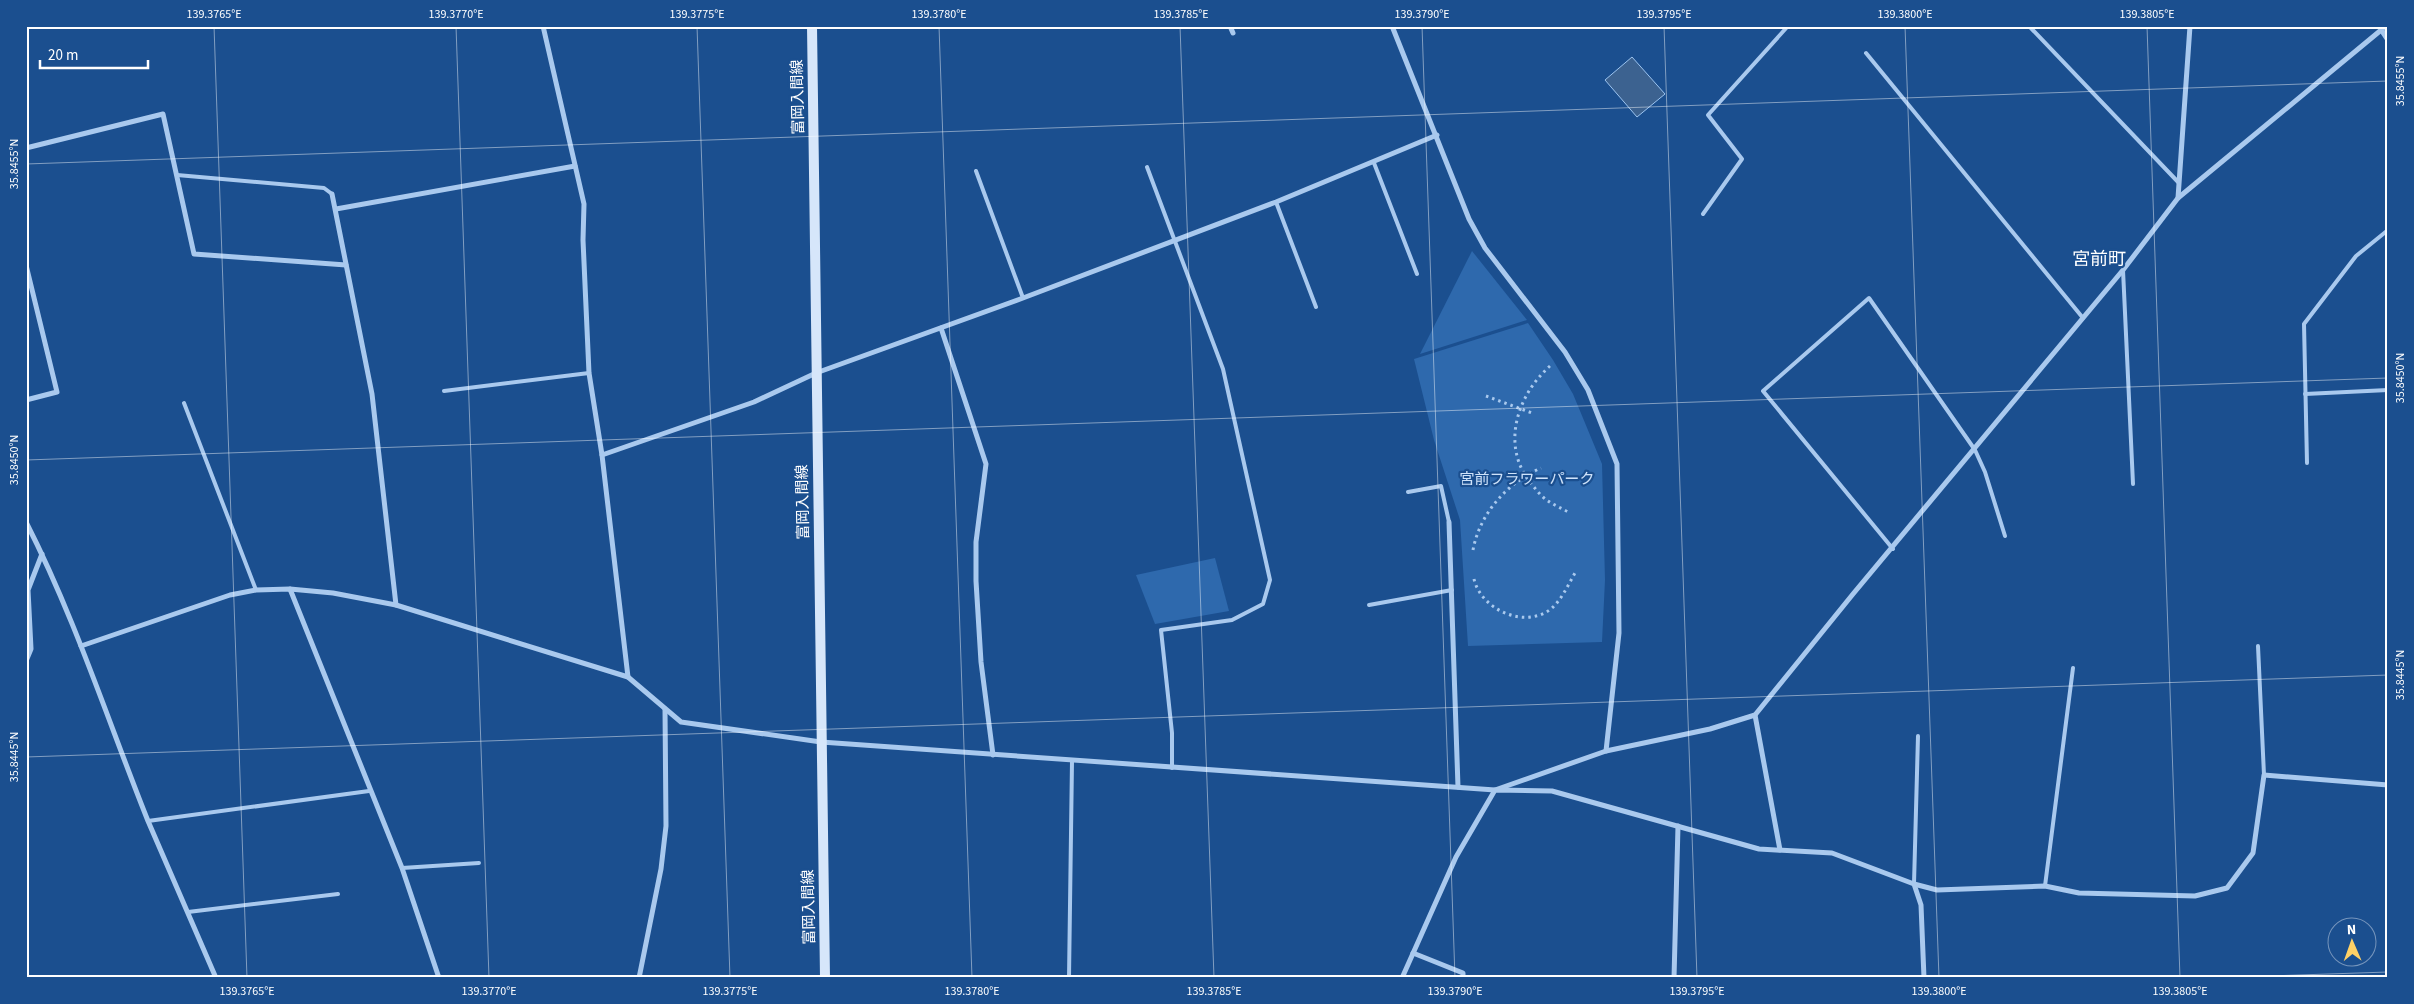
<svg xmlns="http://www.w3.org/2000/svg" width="2414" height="1004" font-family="'Source Sans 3','Noto Sans JP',sans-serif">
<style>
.green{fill:#2e69ad}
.water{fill:#3c6290;stroke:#9cc4f0}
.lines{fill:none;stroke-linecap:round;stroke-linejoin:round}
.path{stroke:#a9c9ee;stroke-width:3;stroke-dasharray:2.5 4;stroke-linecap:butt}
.lane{stroke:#a9c9ee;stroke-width:4}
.street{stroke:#a9c9ee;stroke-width:5}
.secondary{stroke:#d6e6fa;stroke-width:10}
.ticks{fill:none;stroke:#fff;stroke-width:1;stroke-opacity:0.45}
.labels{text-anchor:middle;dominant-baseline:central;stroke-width:4.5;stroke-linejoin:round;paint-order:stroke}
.street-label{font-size:15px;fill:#fff;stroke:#1b4f8f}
.park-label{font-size:15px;fill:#cfe3fa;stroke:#1b4f8f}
.quarter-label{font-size:18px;fill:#fff;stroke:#1b4f8f}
.neatline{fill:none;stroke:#fff;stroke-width:2}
.ticks-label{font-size:12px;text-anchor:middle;fill:#fff}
</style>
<rect width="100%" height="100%" fill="#1b4f8f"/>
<g class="green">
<path d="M 1472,251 L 1527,320 L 1420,354 Z"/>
<path d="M 1528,323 L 1553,360 L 1573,394 L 1602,464 L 1605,580 L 1602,642 L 1468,646 L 1460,520 L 1434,440 L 1414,359 Z"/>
<path d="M 1215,558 L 1229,611 L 1155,624 L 1136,575 Z"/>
</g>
<path class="water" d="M 1632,57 L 1665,94 L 1637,117 L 1605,80 Z"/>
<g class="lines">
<g class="path">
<path d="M 1550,366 C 1515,397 1500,450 1534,487 C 1538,492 1543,498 1548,501 C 1554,505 1561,508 1568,512"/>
<path d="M 1486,396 L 1532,413"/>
<path d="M 1473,550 C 1480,513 1507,483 1541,468"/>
<path d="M 1474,579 C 1481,610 1526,630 1552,608 C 1562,599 1568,585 1575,573"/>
</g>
<g class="lane">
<path d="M 2029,26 L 2179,183"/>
<path d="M 1866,53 L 2083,318"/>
<path d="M 1374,163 L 1417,274"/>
<path d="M 1147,167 L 1223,369 L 1270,580 L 1263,604 L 1232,620 L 1161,630 L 1172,733 L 1172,768"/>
<path d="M 976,171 L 1023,298"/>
<path d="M 177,175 L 324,188 L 332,194"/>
<path d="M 1276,202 L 1316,307"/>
<path d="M 1703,214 L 1742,159 L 1708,115 L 1788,26"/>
<path d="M 2123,270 L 2133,484"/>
<path d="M 444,391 L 589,373"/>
<path d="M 2305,394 L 2388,390"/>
<path d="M 184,403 L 256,590"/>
<path d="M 2307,463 L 2304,324 L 2356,256 L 2388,230"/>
<path d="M 1408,492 L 1441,486 L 1449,522"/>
<path d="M 1893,549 L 1763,391 L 1869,298 L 1975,450 L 1985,472 L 2005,536"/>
<path d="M 1369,605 L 1452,590"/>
<path d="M 2258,646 L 2264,775"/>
<path d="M 148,821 L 369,791"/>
<path d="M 402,868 L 479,863"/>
<path d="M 1914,884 L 1918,736"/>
<path d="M 2045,886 L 2073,668"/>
<path d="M 188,912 L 338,894"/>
<path d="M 1069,978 L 1072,761"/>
</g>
<g class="street">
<path d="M 543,26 L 584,204 L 583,240 L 589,373 L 602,455 L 628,677"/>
<path d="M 1230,26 L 1233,33"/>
<path d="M 1392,26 L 1469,219 L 1485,248 L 1565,352 L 1588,390 L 1617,464 L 1619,633 L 1606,751"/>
<path d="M 2382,31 L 2388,40"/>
<path d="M 26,148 L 163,114 L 194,254 L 346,265"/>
<path d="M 332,194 L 372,394 L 396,605"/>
<path d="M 2178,198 L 2190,26"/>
<path d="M 336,209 L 575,166"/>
<path d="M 26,265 L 57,392 L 26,400"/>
<path d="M 941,328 L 986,464 L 976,542 L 976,581 L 981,662 L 993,755"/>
<path d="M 602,455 L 754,402 L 816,373 L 1023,298 L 1276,202 L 1437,135"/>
<path d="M 26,522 C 75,618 108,721 148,821 C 170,873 194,926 216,978"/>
<path d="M 1449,522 L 1458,787"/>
<path d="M 290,589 L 402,868 L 439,978"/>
<path d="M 81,646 L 230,595 L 256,590 L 290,589 L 333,593 L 396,605 L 628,677 L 681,722 L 821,742 L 1495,790 L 1606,751 L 1710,729 L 1755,715 L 1853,594 L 2123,270 L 2178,198 L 2386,26"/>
<path d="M 26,661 L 31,649 L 28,590 L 42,554"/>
<path d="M 1755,715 L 1780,850"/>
<path d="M 1914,884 L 1937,890 L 2045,886 L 2079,893 L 2195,896 L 2227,888 L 2253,853 L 2264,775 L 2388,785"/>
<path d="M 1413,953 L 1463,973 L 1463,978"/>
<path d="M 639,978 L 661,869 L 666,826 L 665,709"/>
<path d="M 1402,978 L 1456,857 L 1495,790 L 1552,791 L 1759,849 L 1832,853 L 1914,884 L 1921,905 L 1924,978"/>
<path d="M 1674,978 L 1678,826"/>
</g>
<path class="secondary" d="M 812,26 L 825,978"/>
</g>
<path class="ticks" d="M 214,26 L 247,978M 456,26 L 489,978M 697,26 L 730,978M 939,26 L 972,978M 1180,26 L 1214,978M 1422,26 L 1455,978M 1664,26 L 1697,978M 1905,26 L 1939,978M 2147,26 L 2180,978M 26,164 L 2388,81M 26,460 L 2388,378M 26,757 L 2388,675M 2209,978 L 2388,972"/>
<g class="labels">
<g class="street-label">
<text transform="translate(798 97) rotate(-91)">富岡入間線</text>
<text transform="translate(803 502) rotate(-91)">富岡入間線</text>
<text transform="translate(809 907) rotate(-91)">富岡入間線</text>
</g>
<g class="park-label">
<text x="1527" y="479">宮前フラワーパーク</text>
</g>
<g class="quarter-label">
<text x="2099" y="259">宮前町</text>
</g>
</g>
<rect width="2414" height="1004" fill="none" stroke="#1b4f8f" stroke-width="55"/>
<g transform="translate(2352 942) rotate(358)"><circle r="24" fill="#1b4f8f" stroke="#7695bc"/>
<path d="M0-4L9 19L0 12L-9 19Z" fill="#ffd166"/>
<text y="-8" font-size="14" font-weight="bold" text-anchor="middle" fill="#ffffff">N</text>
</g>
<path d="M40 60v8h108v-8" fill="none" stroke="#ffffff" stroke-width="2.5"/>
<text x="48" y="60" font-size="15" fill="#ffffff" stroke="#1b4f8f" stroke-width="4" paint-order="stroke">20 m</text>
<rect x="28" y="28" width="2358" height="948" class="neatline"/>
<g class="ticks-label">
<text x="214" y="18">139.3765°E</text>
<text x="456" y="18">139.3770°E</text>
<text x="697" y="18">139.3775°E</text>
<text x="939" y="18">139.3780°E</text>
<text x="1181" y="18">139.3785°E</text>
<text x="1422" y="18">139.3790°E</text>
<text x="1664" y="18">139.3795°E</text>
<text x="1905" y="18">139.3800°E</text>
<text x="2147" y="18">139.3805°E</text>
<text transform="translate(2400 81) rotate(-90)" y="4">35.8455°N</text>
<text transform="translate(14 164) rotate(-90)" y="4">35.8455°N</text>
<text transform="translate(2400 378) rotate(-90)" y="4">35.8450°N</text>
<text transform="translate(14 460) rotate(-90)" y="4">35.8450°N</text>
<text transform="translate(2400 675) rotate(-90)" y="4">35.8445°N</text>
<text transform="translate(14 757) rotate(-90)" y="4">35.8445°N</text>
<text x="247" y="995">139.3765°E</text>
<text x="489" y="995">139.3770°E</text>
<text x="730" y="995">139.3775°E</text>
<text x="972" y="995">139.3780°E</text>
<text x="1214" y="995">139.3785°E</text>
<text x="1455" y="995">139.3790°E</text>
<text x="1697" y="995">139.3795°E</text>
<text x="1939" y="995">139.3800°E</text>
<text x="2180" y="995">139.3805°E</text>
</g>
</svg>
